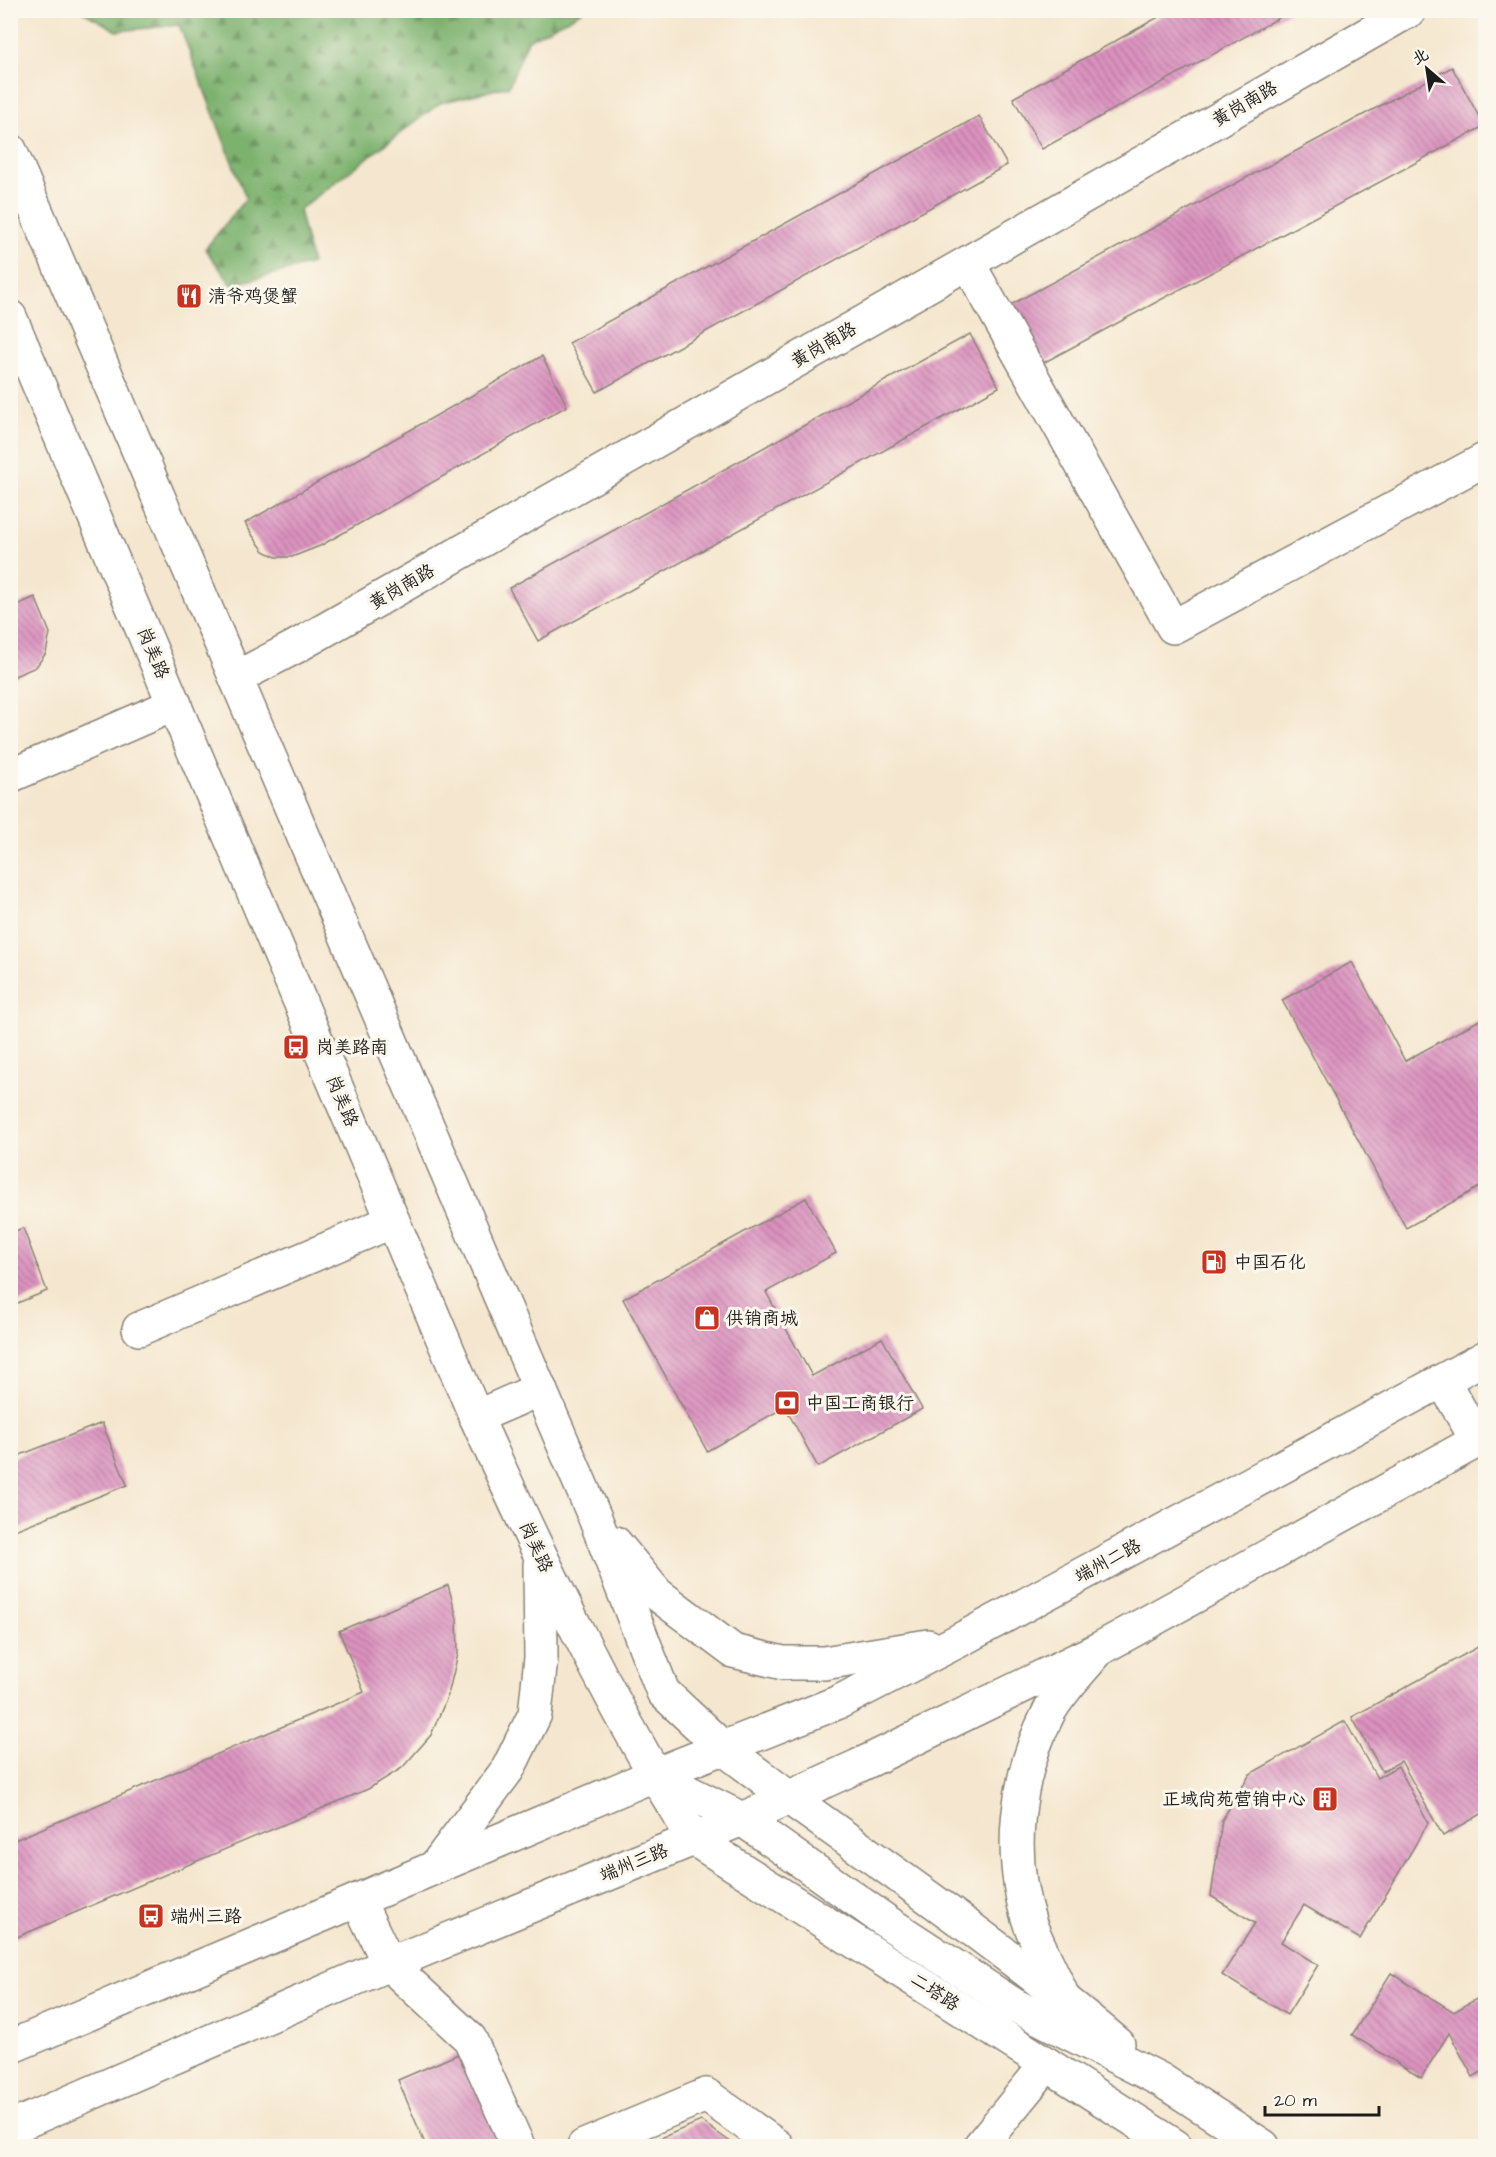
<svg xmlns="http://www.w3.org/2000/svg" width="1496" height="2157" font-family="'Architects Daughter','LXGW WenKai TC',sans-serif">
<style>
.forest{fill:url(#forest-firs);stroke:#4c6745;stroke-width:1.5}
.building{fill:url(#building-back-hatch)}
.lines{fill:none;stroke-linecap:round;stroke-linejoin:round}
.minor-casing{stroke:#888276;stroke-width:36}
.major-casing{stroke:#888276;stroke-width:36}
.minor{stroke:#fff;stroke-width:33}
.major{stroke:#fff;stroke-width:33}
.labels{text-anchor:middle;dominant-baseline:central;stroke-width:6;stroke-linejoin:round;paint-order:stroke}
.street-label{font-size:18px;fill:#1c1c1c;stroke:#fbf7ec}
.poi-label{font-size:18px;fill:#1c1c1c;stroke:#fbf7ec;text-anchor:start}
</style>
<defs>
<pattern id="forest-firs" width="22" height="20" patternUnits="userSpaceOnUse" patternTransform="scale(1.5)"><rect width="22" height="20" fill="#7db26e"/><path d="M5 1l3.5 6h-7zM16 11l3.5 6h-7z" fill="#66905a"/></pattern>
<pattern id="building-back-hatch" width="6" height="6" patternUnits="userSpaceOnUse" patternTransform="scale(1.5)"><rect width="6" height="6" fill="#db92bf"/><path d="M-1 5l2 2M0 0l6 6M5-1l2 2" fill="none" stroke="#b1769a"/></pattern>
</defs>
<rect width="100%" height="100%" fill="#fbf7ec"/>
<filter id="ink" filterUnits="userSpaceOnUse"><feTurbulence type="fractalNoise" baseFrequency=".0167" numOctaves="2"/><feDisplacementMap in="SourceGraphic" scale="12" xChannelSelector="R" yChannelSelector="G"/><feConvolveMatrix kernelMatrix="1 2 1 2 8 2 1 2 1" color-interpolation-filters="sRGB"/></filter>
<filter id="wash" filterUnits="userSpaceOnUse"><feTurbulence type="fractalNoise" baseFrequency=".008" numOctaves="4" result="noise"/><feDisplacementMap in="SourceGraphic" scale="24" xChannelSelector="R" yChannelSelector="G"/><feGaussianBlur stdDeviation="1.35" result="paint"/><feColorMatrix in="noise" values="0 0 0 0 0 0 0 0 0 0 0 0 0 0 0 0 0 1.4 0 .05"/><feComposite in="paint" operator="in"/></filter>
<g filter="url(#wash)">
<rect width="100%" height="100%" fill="#f5e7cf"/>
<path class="forest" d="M 81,11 L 583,11 L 528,40 L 509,86 L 440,103 L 299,210 L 312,264 L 232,285 L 205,249 L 246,198 L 179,25 L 117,31 Z"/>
<g id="blocks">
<g class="building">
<path d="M 1171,10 L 1293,10 L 1042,149 L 1013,98 Z"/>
<path d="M 1452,67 L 1484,126 L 1032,369 L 1001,310 Z"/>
<path d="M 979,116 L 1007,165 L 597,392 L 569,343 Z"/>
<path d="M 970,334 L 999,387 L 538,641 L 509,588 Z"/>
<path d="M 542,356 L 567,406 L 320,546 L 292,557 L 276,557 L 264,551 L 253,536 L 245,523 Z"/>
<path d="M 35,597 L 50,633 L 46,653 L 36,667 L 10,678 L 10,608 Z"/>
<path d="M 1352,962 L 1405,1061 L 1485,1017 L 1485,1184 L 1406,1228 L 1282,1000 Z"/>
<path d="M 806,1198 L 836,1253 L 766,1292 L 812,1376 L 882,1338 L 922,1409 L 818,1467 L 785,1407 L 707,1451 L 623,1299 Z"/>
<path d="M 23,1228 L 47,1291 L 10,1306 L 10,1233 Z"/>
<path d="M 102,1423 L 127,1485 L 10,1532 L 10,1459 Z"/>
<path d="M 448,1585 L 457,1618 L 458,1654 L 448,1695 L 431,1735 L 402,1768 L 368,1789 L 10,1940 L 10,1842 L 364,1692 L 339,1631 Z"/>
<path d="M 1485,1643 L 1485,1812 L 1443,1836 L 1401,1761 L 1382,1771 L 1352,1717 Z"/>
<path d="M 1345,1721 L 1377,1778 L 1398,1766 L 1428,1823 L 1360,1939 L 1304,1905 L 1281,1942 L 1318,1965 L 1287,2015 L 1222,1975 L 1255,1923 L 1211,1896 L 1222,1820 L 1250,1774 Z"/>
<path d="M 1391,1973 L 1454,2012 L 1485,1994 L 1485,2070 L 1473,2077 L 1449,2033 L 1421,2078 L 1352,2035 Z"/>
<path d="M 470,2049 L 507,2146 L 426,2146 L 398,2080 Z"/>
<path d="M 701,2121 L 736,2146 L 642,2146 Z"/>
</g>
</g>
</g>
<g filter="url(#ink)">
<use href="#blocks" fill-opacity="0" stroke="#888276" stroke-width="1.5"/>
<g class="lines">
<defs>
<g id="minor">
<path d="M 968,263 L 1173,627 L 1486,459"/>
<path d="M 236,678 L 295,647 L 1410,10"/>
<path d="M 10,776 L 175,704"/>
<path d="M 139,1329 L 393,1221"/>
<path d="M 654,1775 L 742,1819 L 887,1922 L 1014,2005 L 1161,2080 L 1263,2146"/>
<path d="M 788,1797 C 900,1877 1013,1955 1118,2044"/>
<path d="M 694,1839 L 1175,2146"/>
<path d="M 389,1964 L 470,2039 L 518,2146"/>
<path d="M 1062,1995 C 1052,1971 1039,1948 1030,1924 C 1007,1856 1016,1777 1048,1714 C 1060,1691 1083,1669 1099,1649"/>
<path d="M 584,2146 L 706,2095 L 777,2146"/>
<path d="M 980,2146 L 1047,2064"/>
</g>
<g id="major">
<path d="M 10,150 L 595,1518 L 663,1692 L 723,1748 L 788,1797"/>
<path d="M 10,317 L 476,1417 C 542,1562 609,1704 694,1839"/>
<path d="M 1443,1381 L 1477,1440"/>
<path d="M 476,1417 L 540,1389"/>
<path d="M 615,1543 L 657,1594 L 733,1651 L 783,1663 L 824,1663 L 928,1646"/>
<path d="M 435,1867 L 508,1769 L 535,1714 L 541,1658 L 540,1565"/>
<path d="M 358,1900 L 389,1964"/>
<path d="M 10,2047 L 654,1775 L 839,1702 L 958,1641 L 1486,1357"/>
<path d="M 10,2128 L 389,1964 L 742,1819 L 858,1766 L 1099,1649 L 1486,1436"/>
</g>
</defs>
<use href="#minor" class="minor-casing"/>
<use href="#major" class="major-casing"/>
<use href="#minor" class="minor"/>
<use href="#major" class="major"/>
</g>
</g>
<defs>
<symbol id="restaurant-square" viewBox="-11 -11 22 22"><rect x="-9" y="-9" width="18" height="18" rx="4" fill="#c8321e" stroke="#fbf7ec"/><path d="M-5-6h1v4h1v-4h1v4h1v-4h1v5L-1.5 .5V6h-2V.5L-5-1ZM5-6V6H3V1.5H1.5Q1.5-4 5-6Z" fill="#fff"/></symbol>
<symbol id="bus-square" viewBox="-11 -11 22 22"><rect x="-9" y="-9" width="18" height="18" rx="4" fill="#c8321e" stroke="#fbf7ec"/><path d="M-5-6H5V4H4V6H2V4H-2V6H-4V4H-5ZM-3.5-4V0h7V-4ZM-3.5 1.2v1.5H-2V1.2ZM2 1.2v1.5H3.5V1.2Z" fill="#fff"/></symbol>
<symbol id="fuel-square" viewBox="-11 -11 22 22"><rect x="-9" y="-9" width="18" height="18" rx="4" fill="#c8321e" stroke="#fbf7ec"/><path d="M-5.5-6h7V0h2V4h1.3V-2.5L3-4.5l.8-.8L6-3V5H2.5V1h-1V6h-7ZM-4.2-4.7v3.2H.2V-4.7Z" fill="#fff"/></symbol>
<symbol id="shop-square" viewBox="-11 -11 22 22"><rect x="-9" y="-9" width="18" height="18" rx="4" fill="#c8321e" stroke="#fbf7ec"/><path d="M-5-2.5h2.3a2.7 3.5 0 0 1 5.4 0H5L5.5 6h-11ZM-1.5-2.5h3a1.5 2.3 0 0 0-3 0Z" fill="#fff"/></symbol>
<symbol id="bank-square" viewBox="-11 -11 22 22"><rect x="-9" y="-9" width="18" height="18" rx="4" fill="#c8321e" stroke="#fbf7ec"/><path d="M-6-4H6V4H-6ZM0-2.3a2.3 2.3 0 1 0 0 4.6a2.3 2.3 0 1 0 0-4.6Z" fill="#fff"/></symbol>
<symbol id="building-square" viewBox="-11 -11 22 22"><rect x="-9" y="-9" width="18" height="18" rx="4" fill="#c8321e" stroke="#fbf7ec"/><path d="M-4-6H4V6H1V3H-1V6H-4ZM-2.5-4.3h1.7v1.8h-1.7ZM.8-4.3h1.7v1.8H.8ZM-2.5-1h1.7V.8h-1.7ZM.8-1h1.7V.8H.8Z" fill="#fff"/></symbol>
</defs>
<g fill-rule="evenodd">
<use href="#restaurant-square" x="174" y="281" width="30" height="30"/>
<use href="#bus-square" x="281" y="1032" width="30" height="30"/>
<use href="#fuel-square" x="1199" y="1247" width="30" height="30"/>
<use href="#shop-square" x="692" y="1303" width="30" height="30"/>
<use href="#bank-square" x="772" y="1388" width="30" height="30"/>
<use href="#building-square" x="1310" y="1784" width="30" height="30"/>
<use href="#bus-square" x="136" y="1901" width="30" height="30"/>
</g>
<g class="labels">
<g class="street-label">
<text transform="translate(1245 104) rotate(-30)">黄岗南路</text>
<text transform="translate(824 345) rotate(-30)">黄岗南路</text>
<text transform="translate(402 587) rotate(-30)">黄岗南路</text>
<text transform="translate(153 653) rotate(67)">岗美路</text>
<text transform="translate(342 1101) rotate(67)">岗美路</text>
<text transform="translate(536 1547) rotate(65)">岗美路</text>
<text transform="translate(1108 1561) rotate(-28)">端州二路</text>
<text transform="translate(634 1863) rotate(-22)">端州三路</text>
<text transform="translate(935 1992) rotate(33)">二塔路</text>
</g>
<g class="poi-label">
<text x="208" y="296">清爷鸡煲蟹</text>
<text x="316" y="1047">岗美路南</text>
<text x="1234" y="1262">中国石化</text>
<text x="726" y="1318">供销商城</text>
<text x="806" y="1403">中国工商银行</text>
<text x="1306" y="1799" text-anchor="end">正域尚苑营销中心</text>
<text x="170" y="1916">端州三路</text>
</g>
</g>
<rect width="1496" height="2157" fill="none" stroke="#fbf7ec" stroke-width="36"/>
<g transform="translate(1427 69) rotate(331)" stroke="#fbf7ec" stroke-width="4.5" paint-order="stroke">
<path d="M0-4.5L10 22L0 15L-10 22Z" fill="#1c1c1c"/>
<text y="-9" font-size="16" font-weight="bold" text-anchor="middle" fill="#1c1c1c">北</text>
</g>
<path d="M1265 2106v9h114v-9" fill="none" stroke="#1c1c1c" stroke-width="3"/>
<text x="1274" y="2106" font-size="18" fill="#1c1c1c" stroke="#fbf7ec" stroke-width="4.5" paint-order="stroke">20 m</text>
</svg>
